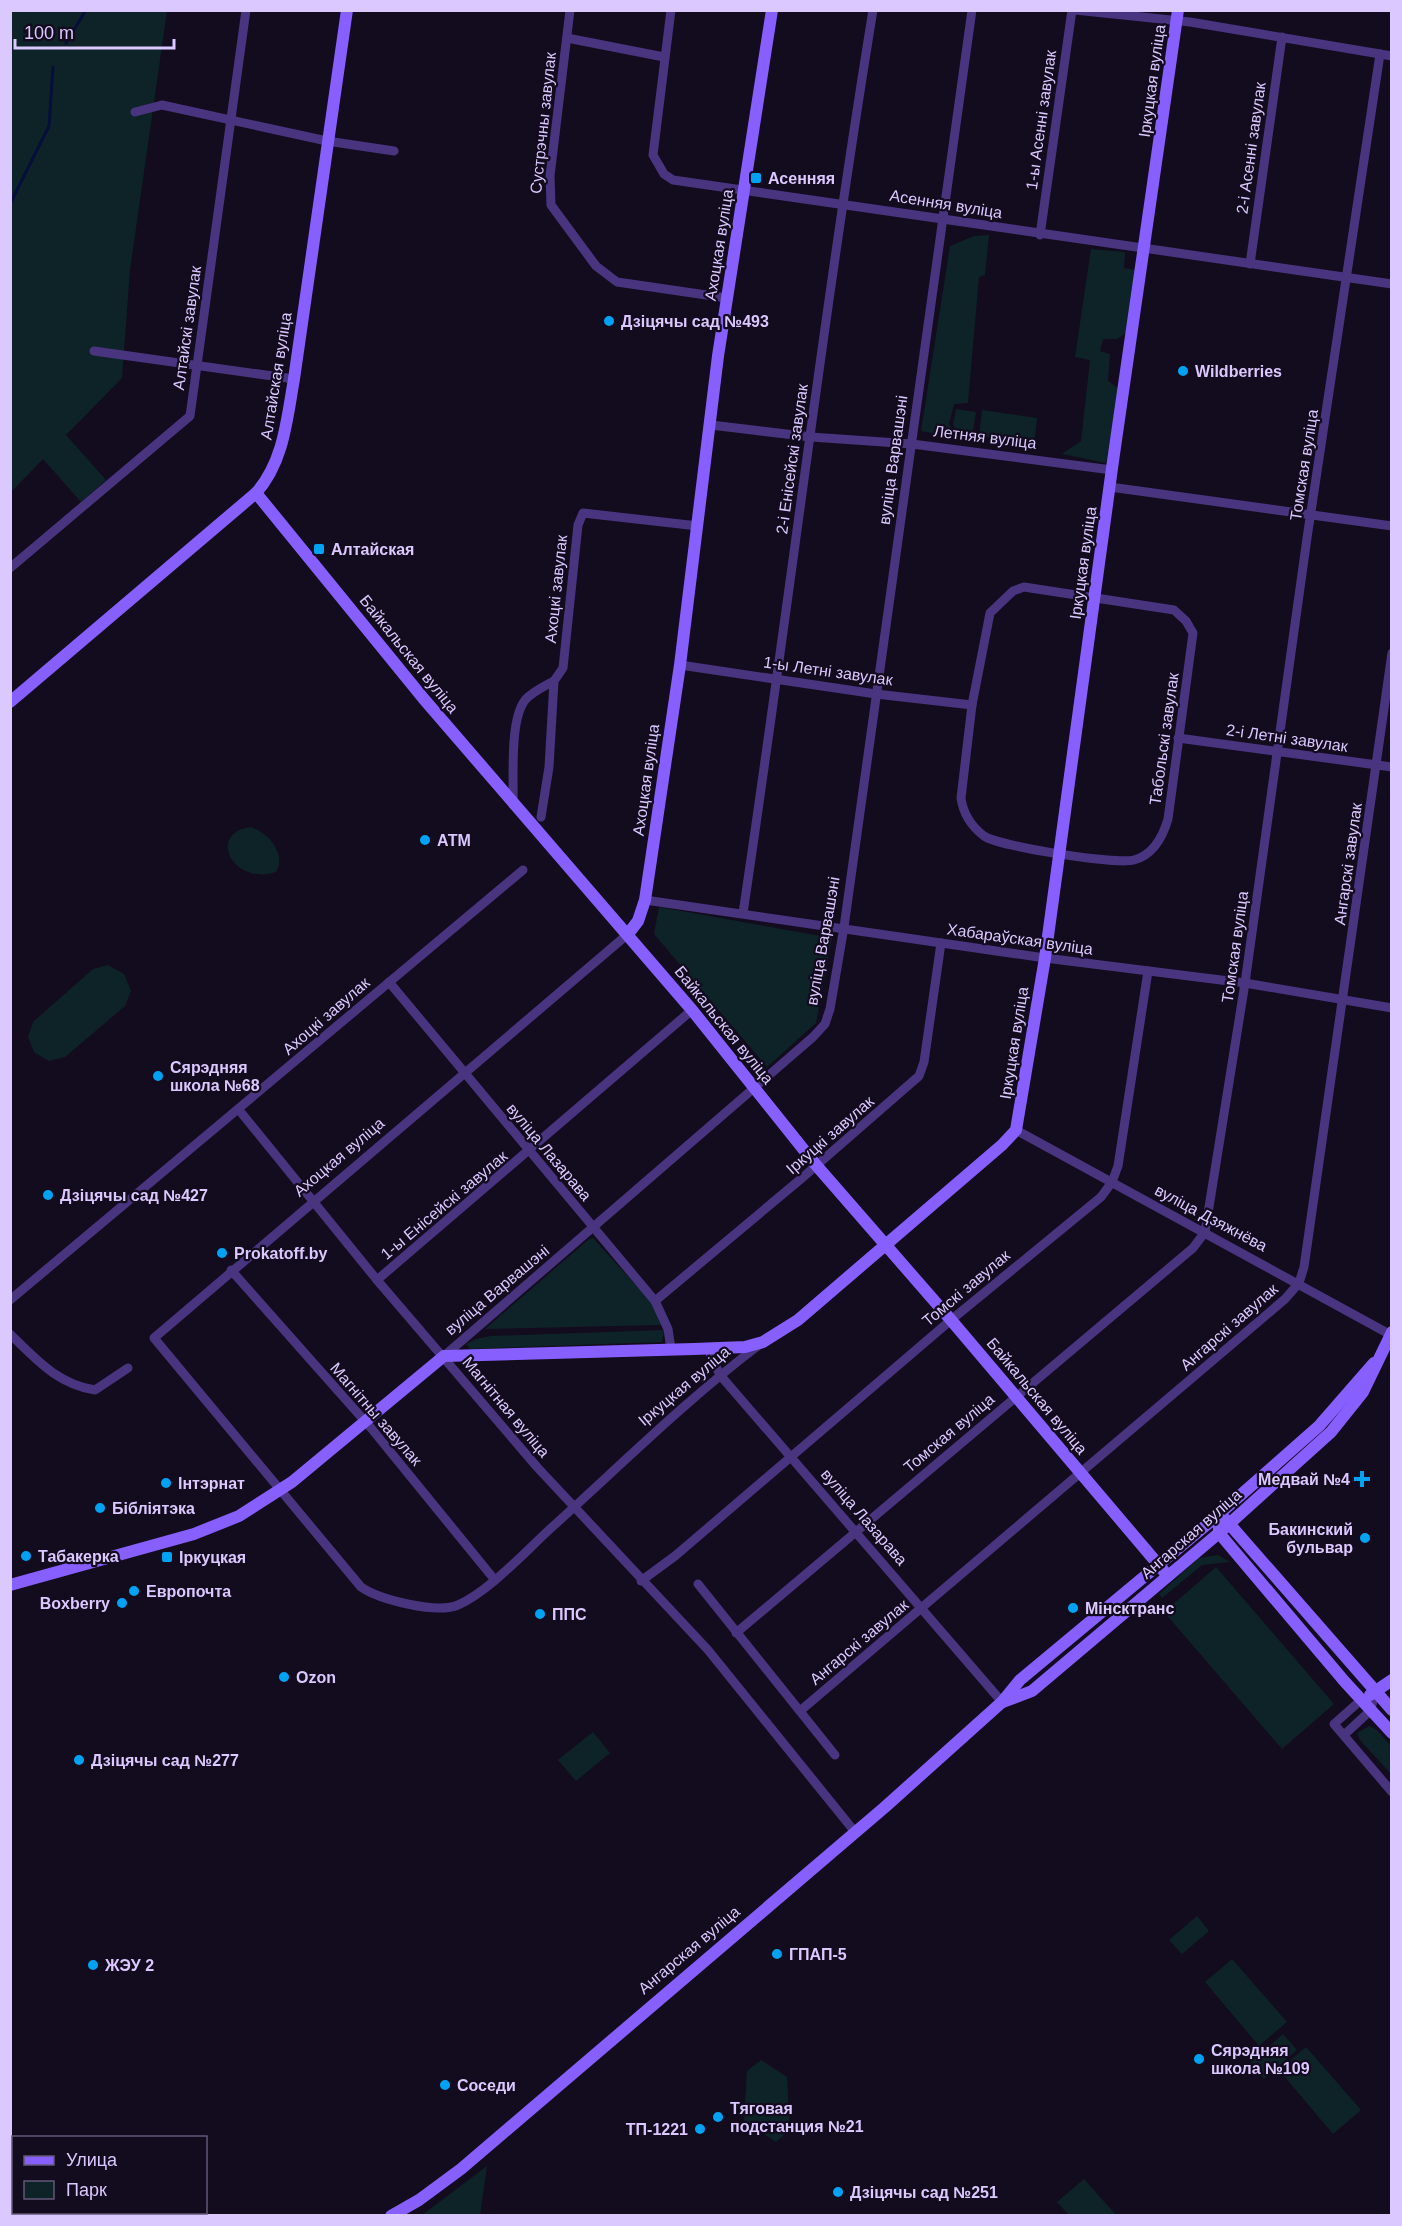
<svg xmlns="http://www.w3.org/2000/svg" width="1402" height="2226" font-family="Arial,sans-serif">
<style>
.green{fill:#0e2328}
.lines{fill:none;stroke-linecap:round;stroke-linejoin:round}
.stream{stroke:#070e3b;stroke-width:3}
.street{stroke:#48347f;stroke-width:9}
.secondary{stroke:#885fff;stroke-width:12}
.poi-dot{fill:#00a2f3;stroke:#130b1e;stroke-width:2}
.labels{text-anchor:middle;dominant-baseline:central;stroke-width:4.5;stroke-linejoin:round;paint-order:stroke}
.street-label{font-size:16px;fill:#dbc8ff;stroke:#130b1e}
.poi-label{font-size:16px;font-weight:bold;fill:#dbc8ff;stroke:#130b1e;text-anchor:start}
</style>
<rect width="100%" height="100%" fill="#130b1e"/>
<g class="green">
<path d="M 11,11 L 167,11 L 130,270 L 122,378 L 66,435 L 106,480 L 81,502 L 43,459 L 11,492 Z"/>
<path d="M 989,235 L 985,275 L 979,277 L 968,403 L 954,404 L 949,424 L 958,438 L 921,431 L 950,246 L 974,236 Z"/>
<path d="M 1091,249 L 1125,252 L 1124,268 L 1135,270 L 1129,331 L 1117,339 L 1103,339 L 1100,351 L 1110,354 L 1108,381 L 1119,389 L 1106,463 L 1062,454 L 1081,441 L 1090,360 L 1075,357 Z"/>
<path d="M 956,409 L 976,412 L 972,436 L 960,435 L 953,425 Z"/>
<path d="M 982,410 L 1037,418 L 1034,444 L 979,436 Z"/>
<path d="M 250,827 C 267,831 287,854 276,872 C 234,886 206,834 250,827 Z"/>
<path d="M 659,907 L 832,938 L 816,1023 L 767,1067 L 654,934 Z"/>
<path d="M 108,965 L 124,974 L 131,991 L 125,1006 L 65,1057 L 49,1061 L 34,1052 L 28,1037 L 33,1022 L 93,969 Z"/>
<path d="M 593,1238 L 652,1303 L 661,1325 L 485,1329 L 589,1239 Z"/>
<path d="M 664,1330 L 662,1342 L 470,1349 L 466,1344 L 476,1339 L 491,1336 Z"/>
<path d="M 1218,1555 L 1230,1562 L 1202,1565 L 1162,1598 L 1159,1594 L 1199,1558 Z"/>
<path d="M 1216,1567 L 1334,1704 L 1282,1749 L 1164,1612 Z"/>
<path d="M 1369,1726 L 1376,1729 L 1391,1746 L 1391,1774 L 1360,1740 L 1357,1733 Z"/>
<path d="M 593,1732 L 610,1753 L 576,1781 L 558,1760 Z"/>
<path d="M 1197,1916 L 1209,1931 L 1182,1954 L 1169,1940 Z"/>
<path d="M 1232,1959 L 1287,2022 L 1259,2046 L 1205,1982 Z"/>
<path d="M 1283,2034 L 1297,2050 L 1264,2079 L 1250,2063 Z"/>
<path d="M 1306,2047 L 1361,2110 L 1333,2134 L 1279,2070 Z"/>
<path d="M 761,2060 L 787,2077 L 790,2129 L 776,2142 L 744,2121 L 747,2071 Z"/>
<path d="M 487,2166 L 480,2215 L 420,2215 L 422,2215 Z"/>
<path d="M 1084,2179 L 1116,2215 L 1069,2215 L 1057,2202 Z"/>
</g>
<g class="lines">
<g class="stream">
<path d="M 66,43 L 86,10"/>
<path d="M 10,204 L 49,126 L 53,67"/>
</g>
<g class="street">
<path d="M 570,10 L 550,176 L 551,205 L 596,266 L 617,282 L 727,298"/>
<path d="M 671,10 L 653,155 L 664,174 L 673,180 L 1392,284"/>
<path d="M 1075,10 L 1190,22 L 1392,56"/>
<path d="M 567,38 L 664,57"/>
<path d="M 135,112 L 162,105 L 327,141 L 394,151"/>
<path d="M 1040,235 L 1072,10"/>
<path d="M 1250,264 L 1282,37"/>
<path d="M 94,351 L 294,379"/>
<path d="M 711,425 L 811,437 L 912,444 L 1112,470"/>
<path d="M 1110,487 L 1392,526"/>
<path d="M 10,568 L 190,416 L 246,10"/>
<path d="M 1024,587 L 1174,610 L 1186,621 L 1193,633 L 1168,819 C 1163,836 1153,855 1134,860 C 1116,865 998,846 984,836 C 971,826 963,813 961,798 L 972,705 L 990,613 L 1013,591 Z"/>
<path d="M 680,665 L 876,694 L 972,705"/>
<path d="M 1178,738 L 1392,767"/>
<path d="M 513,805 C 514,779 509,718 526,699 C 534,691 545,686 554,681"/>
<path d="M 541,817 L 549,767 L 554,681 L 563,668 L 578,525 L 583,513 L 698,526"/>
<path d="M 645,900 L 1045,958 L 1245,983 L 1392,1008"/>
<path d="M 743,913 C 788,612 824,310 873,10"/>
<path d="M 628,934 L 154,1338 L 361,1587 C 380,1600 437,1614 458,1605 C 488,1592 525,1552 550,1529 C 619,1467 685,1401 759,1345"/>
<path d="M 389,982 L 655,1301 L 668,1329 L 671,1349"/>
<path d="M 239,1110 L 377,1280 L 537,1467 L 708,1650 L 855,1832"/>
<path d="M 1016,1130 L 1391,1335"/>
<path d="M 231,1270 L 371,1428 L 494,1579"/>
<path d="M 377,1280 L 692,1010"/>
<path d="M 10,1300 L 523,870"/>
<path d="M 655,1301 L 802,1178 L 919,1076 L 924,1062 L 941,943"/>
<path d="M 10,1334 C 36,1359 57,1384 95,1390 L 128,1368"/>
<path d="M 708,1349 L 720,1375 L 1002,1702"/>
<path d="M 444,1356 L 813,1037 L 825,1024 L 830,1009 L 844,927 L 972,10"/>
<path d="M 641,1581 L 675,1556 L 951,1320 L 1101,1197 L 1112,1182 L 1118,1166 L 1148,971"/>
<path d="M 698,1584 L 835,1755"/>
<path d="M 736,1633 L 1193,1248 L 1205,1232 L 1245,983 L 1307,538 L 1380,54"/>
<path d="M 1361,1700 L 1334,1724 L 1392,1792"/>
<path d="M 800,1711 L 1285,1299 L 1299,1283 L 1304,1267 L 1392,653"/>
<path d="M 1344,1735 L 1370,1711 L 1376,1692"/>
</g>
<g class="secondary">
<path d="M 256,493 L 423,698 L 692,1010 L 816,1165 L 951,1320 L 1168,1576"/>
<path d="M 10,702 L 256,493 C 284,462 287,418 294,379 L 347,10"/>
<path d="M 628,934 L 638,921 L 645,900 L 680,665 L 718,356 L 772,10"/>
<path d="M 1225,1519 L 1392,1710"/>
<path d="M 1219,1525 L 1219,1533 L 1345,1682 L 1392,1733"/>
<path d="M 10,1585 L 194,1534 L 239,1516 L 292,1482 L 444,1356 L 694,1349 L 745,1347 L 763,1342 L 798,1320 L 1002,1145 L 1016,1130 L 1045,958 L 1113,461 L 1178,10"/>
<path d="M 1370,1695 L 1392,1680"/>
<path d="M 1003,1702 L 1032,1691 L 1219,1533 L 1331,1432 L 1363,1392 L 1392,1332"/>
<path d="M 391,2216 L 419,2200 L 461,2169 L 885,1807 L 1002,1702 L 1020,1680 L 1210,1522 L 1319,1426 L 1374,1363"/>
</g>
</g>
<g class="poi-dot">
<rect x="750" y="172" width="12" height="12" rx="3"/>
<circle cx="609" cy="321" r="6"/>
<circle cx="1183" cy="371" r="6"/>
<rect x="313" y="543" width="12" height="12" rx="3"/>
<circle cx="425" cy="840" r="6"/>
<circle cx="158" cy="1076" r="6"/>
<circle cx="48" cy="1195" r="6"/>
<circle cx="222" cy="1253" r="6"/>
<path d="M1359 1470h6v6h6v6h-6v6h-6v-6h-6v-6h6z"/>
<circle cx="166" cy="1483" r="6"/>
<circle cx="100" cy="1508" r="6"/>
<circle cx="1365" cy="1538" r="6"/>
<circle cx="26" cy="1556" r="6"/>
<rect x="161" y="1551" width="12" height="12" rx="3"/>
<circle cx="134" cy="1591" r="6"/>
<circle cx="122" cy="1603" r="6"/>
<circle cx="1073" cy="1608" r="6"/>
<circle cx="540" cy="1614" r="6"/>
<circle cx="284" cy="1677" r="6"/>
<circle cx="79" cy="1760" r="6"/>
<circle cx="777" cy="1954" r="6"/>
<circle cx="93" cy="1965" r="6"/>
<circle cx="1199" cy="2059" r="6"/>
<circle cx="445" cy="2085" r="6"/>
<circle cx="718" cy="2117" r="6"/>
<circle cx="700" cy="2129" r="6"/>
<circle cx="838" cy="2192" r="6"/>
</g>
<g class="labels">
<g class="street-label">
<text transform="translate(1152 81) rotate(-82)">Іркуцкая вуліца</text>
<text transform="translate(1041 120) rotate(-82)">1-ы Асенні завулак</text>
<text transform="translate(543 123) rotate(-84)">Сустрэчны завулак</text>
<text transform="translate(1251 148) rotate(-82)">2-і Асенні завулак</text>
<text transform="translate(946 204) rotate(9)">Асенняя вуліца</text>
<text transform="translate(719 245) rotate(-81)">Ахоцкая вуліца</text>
<text transform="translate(187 328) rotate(-82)">Алтайскі завулак</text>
<text transform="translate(276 376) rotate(-81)">Алтайская вуліца</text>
<text transform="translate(985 437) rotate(7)">Летняя вуліца</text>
<text transform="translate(792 459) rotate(-82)">2-і Енісейскі завулак</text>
<text transform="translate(893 460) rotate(-82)">вуліца Варвашэні</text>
<text transform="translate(1304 465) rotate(-81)">Томская вуліца</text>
<text transform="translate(1083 563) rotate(-82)">Іркуцкая вуліца</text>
<text transform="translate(556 589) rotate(-84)">Ахоцкі завулак</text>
<text transform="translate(409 654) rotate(51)">Байкальская вуліца</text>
<text transform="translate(828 671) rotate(8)">1-ы Летні завулак</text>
<text transform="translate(1287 738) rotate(8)">2-і Летні завулак</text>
<text transform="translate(1164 739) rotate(-82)">Табольскі завулак</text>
<text transform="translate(646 780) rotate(-82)">Ахоцкая вуліца</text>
<text transform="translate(1348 864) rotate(-82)">Ангарскі завулак</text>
<text transform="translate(1020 939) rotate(8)">Хабараўская вуліца</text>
<text transform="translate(823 941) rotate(-80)">вуліца Варвашэні</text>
<text transform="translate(1235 947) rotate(-82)">Томская вуліца</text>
<text transform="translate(326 1016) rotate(-41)">Ахоцкі завулак</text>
<text transform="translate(724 1025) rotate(51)">Байкальская вуліца</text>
<text transform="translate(1014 1043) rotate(-81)">Іркуцкая вуліца</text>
<text transform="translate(830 1135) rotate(-41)">Іркуцкі завулак</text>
<text transform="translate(549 1152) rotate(50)">вуліца Лазарава</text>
<text transform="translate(339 1157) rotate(-40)">Ахоцкая вуліца</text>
<text transform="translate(444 1205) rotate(-40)">1-ы Енісейскі завулак</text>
<text transform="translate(1211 1218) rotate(28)">вуліца Дзяжнёва</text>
<text transform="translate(966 1288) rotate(-40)">Томскі завулак</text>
<text transform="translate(497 1290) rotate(-40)">вуліца Варвашэні</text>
<text transform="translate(1229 1327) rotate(-41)">Ангарскі завулак</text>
<text transform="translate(684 1386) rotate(-40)">Іркуцкая вуліца</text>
<text transform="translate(1037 1396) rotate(50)">Байкальская вуліца</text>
<text transform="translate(506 1407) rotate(50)">Магнітная вуліца</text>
<text transform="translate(376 1414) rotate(49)">Магнітны завулак</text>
<text transform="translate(949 1433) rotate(-40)">Томская вуліца</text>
<text transform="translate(864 1517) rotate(49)">вуліца Лазарава</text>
<text transform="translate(1191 1534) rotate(-41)">Ангарская вуліца</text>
<text transform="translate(859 1642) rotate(-40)">Ангарскі завулак</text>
<text transform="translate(689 1950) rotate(-40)">Ангарская вуліца</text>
</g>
<g class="poi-label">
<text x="768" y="178">Асенняя</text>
<text x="621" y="321">Дзіцячы сад №493</text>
<text x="1195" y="371">Wildberries</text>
<text x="331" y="549">Алтайская</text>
<text x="437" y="840">АТМ</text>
<text x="170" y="1067">Сярэдняя<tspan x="170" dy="18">школа №68</tspan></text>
<text x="60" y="1195">Дзіцячы сад №427</text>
<text x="234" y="1253">Prokatoff.by</text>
<text x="1350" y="1479" text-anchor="end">Медвай №4</text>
<text x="178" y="1483">Інтэрнат</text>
<text x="112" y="1508">Бібліятэка</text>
<text x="1353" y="1529" text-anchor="end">Бакинский<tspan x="1353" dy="18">бульвар</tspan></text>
<text x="38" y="1556">Табакерка</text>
<text x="179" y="1557">Іркуцкая</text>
<text x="146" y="1591">Европочта</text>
<text x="110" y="1603" text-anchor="end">Boxberry</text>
<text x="1085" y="1608">Мінсктранс</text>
<text x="552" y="1614">ППС</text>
<text x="296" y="1677">Ozon</text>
<text x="91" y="1760">Дзіцячы сад №277</text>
<text x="789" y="1954">ГПАП-5</text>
<text x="105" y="1965">ЖЭУ 2</text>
<text x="1211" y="2050">Сярэдняя<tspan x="1211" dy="18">школа №109</tspan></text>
<text x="457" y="2085">Соседи</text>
<text x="730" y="2108">Тяговая<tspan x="730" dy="18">подстанция №21</tspan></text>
<text x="688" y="2129" text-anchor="end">ТП-1221</text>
<text x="850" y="2192">Дзіцячы сад №251</text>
</g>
</g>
<rect width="1402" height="2226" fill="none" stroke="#dbc8ff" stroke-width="24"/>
<rect x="12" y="2136" width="195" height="78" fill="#130b1e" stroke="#635778" stroke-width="1.5"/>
<rect x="24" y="2156" width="30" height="9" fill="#885fff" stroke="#635778" stroke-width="1.5"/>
<text x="66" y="2166" font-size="18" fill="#dbc8ff">Улица</text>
<rect x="24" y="2181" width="30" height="18" fill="#0e2328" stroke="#635778" stroke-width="1.5"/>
<text x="66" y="2196" font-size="18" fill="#dbc8ff">Парк</text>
<path d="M15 39v9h159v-9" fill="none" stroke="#dbc8ff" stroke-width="3"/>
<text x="24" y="39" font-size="18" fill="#dbc8ff" stroke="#130b1e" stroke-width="4.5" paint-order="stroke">100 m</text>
</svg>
